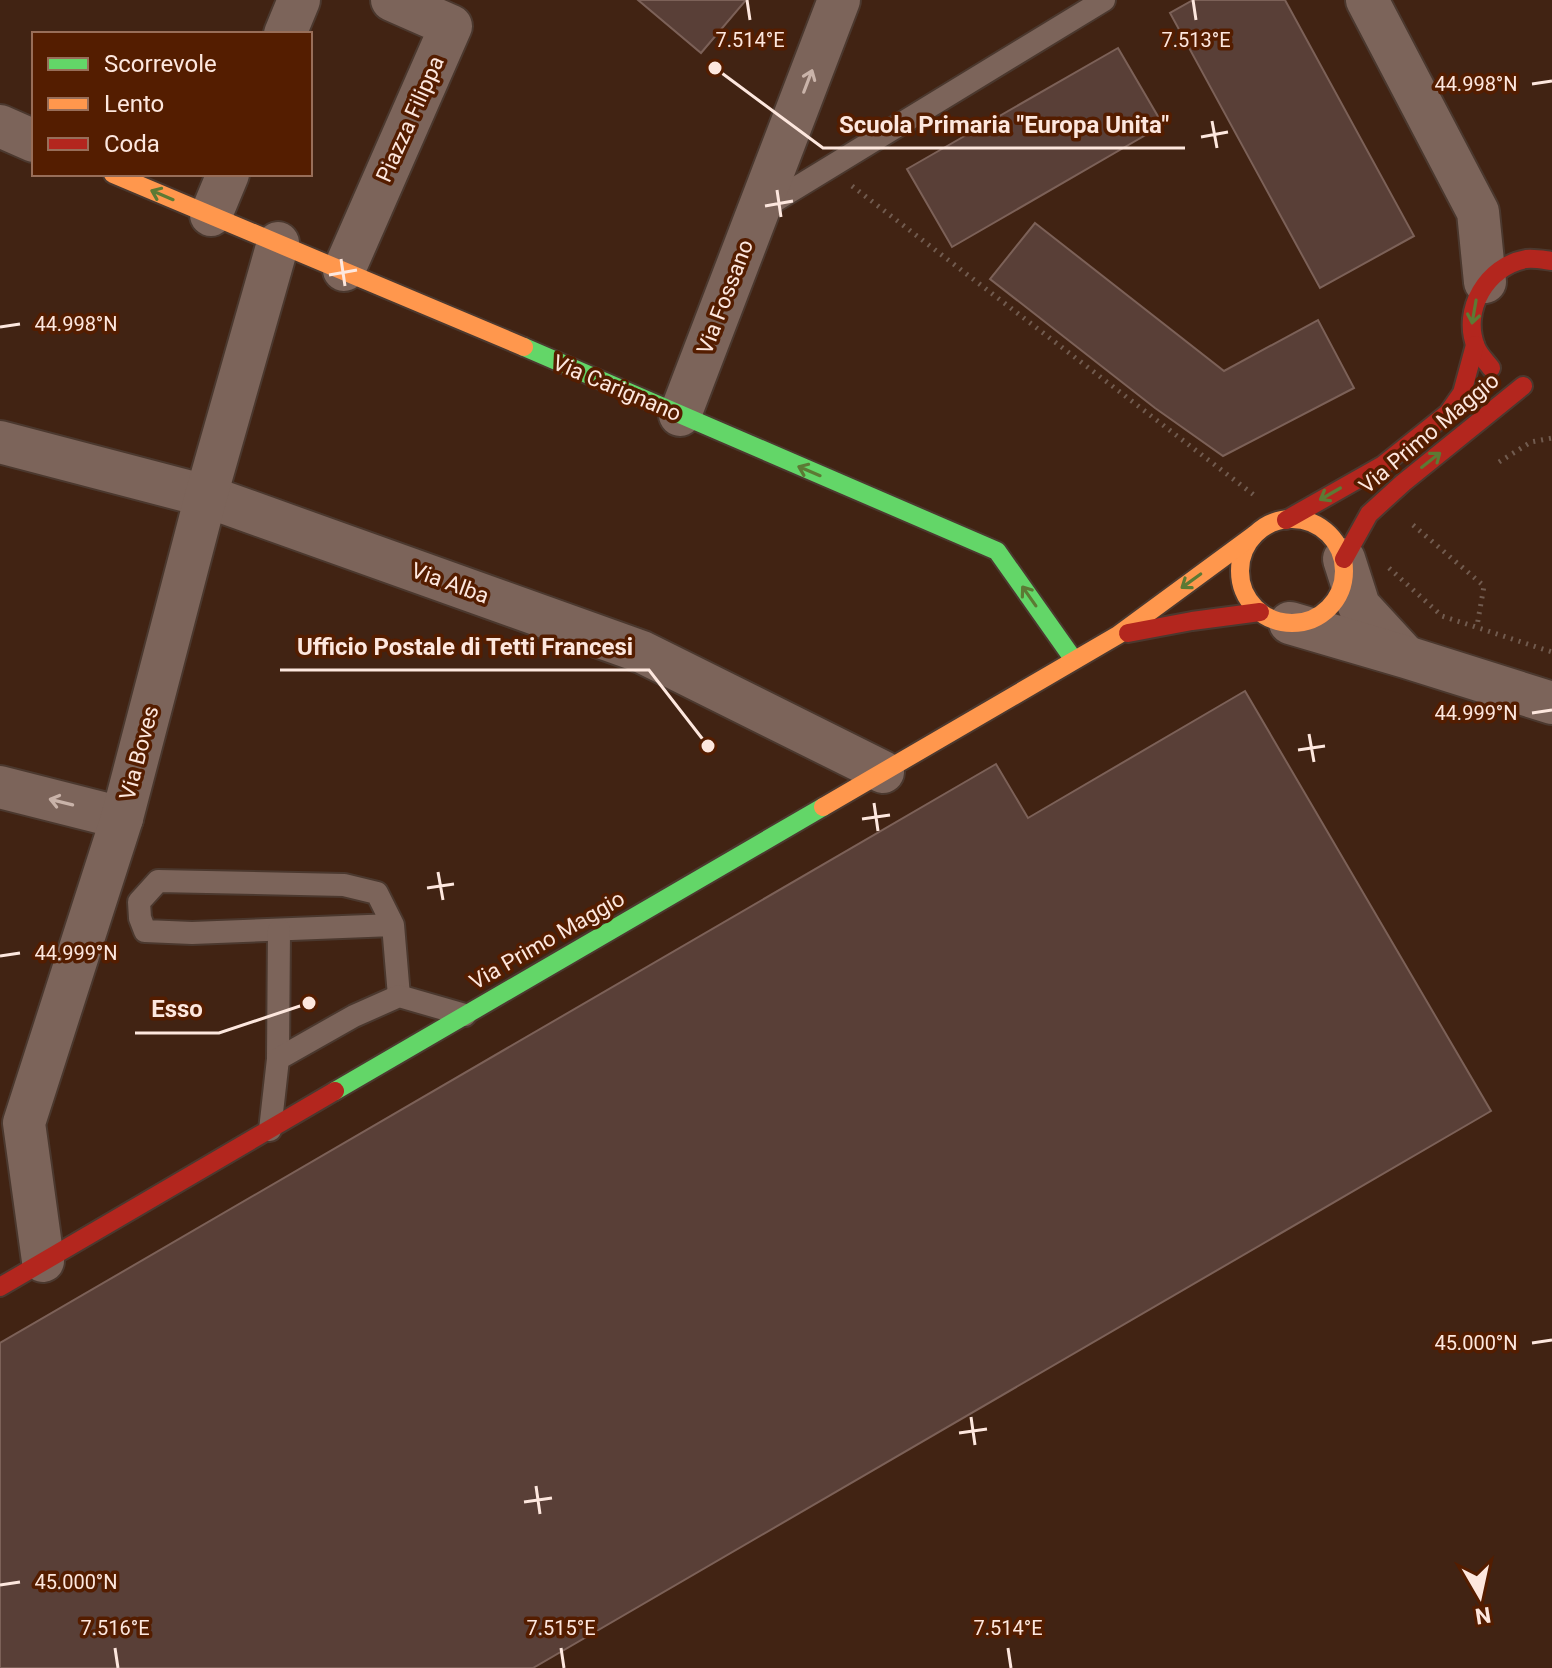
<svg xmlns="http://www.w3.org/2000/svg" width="1552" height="1668" font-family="Roboto,sans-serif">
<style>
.building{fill:#593f37;stroke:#7c6158;stroke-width:2}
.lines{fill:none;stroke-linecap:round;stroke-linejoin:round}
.lane-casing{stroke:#4b382e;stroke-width:26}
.street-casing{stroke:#4b382e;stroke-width:46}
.fast-casing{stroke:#4b382e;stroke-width:22}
.slow-casing{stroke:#4b382e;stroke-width:22}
.jam-casing{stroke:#4b382e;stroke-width:22}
.path{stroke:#715b4f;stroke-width:5;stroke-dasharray:2 6;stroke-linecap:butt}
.lane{stroke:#7c645a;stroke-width:22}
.street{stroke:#7c645a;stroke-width:42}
.fast{stroke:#63d668;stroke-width:18}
.slow{stroke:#ff974d;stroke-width:18}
.jam{stroke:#b3261e;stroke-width:18}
.oneway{stroke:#c9b3a9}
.oneway2{stroke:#5c7a34}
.ticks{fill:none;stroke:#fde7de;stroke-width:3}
.labels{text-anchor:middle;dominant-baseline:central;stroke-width:7;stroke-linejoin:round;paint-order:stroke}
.street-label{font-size:22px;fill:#fde7de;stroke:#541d00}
.ticks-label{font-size:20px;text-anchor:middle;fill:#fde7de;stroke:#541d00;stroke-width:7;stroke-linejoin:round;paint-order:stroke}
.leader{fill:none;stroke:#fde7de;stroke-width:3}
.callout-dot{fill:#fde7de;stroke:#541d00;stroke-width:3}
.callout-label{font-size:24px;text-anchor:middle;font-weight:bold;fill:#fde7de;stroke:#541d00;stroke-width:7;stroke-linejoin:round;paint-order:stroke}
</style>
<rect width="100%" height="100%" fill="#412313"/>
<g class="building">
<path d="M 638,0 L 746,0 L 701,53 Z"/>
<path d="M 1193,0 L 1285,0 L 1414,236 L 1320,288 L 1170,13 Z"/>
<path d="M 1118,48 L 1163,125 L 952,247 L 907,169 Z"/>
<path d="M 1035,223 L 1224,371 L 1318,320 L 1354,388 L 1223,456 L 1155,408 L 990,279 Z"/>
<path d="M 1245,691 L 1491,1111 L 533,1668 L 0,1668 L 0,1343 L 996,764 L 1028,818 Z"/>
</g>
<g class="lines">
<defs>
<g id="lane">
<path d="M 763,208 L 1104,0"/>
<path d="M 393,925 L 377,893 L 344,885 L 158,881 L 139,902 L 140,918 L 145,931 L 192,933 L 393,925 L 399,996"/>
<path d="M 278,1059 L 279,930"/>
<path d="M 270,1130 L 278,1059 L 354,1016 L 399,996 L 465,1015"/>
</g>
<g id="street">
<path d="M 1367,0 L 1478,212 L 1485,282"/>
<path d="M 285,34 L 299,0"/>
<path d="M 0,126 L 34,141"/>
<path d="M 211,215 L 228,174"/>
<path d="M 344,270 L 451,26 L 392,0"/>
<path d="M 680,415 L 839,0"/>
<path d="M 0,442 L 206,496 L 642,652 L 883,772"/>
<path d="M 1344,559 L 1359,606 L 1405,656"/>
<path d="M 1290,623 L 1406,657 L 1552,703"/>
<path d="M 0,787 L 122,818"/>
<path d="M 43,1261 L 24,1123 L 122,818 L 206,496 L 278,243"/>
</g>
<g id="fast">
<path d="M 524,347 L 997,551 L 1074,660"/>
<path d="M 335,1091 L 823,807"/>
</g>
<g id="slow">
<path d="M 113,174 L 524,347"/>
<circle cx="1292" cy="571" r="52"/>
<path d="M 823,807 L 1118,635 L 1254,535"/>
</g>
<g id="jam">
<path d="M 1491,368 C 1486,361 1479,355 1476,347 C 1461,310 1487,266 1526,259 C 1535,258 1544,260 1552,261"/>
<path d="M 1286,520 L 1383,465 L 1448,413 L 1462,393 L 1475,345"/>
<path d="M 1344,559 L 1369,514 L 1403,483 L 1523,386"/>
<path d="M 1128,633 L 1192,621 L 1260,612"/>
<path d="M 0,1287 L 335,1091"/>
</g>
</defs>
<use href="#lane" class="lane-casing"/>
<use href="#street" class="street-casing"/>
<use href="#fast" class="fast-casing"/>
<use href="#slow" class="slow-casing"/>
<use href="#jam" class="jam-casing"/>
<g class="path">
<path d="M 852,186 L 1254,495"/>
<path d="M 1499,462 L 1531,442 L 1552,438"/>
<path d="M 1413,525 L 1484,586 L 1477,626"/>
<path d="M 1389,568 L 1442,616 L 1552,652"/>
</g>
<use href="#lane" class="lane"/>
<use href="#street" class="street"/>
<use href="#fast" class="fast"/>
<use href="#slow" class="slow"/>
<use href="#jam" class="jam"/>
</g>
<defs><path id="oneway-shaft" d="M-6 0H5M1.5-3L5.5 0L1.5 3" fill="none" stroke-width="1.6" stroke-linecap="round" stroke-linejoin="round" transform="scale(2)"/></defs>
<g class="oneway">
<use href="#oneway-shaft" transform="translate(808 81) rotate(-69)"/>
<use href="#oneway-shaft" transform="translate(61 802) rotate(-166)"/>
</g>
<g class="oneway2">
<use href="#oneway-shaft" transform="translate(162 195) rotate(-157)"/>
<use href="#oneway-shaft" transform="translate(1474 312) rotate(100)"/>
<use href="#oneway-shaft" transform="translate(1431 460) rotate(-38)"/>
<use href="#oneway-shaft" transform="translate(809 471) rotate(-157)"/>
<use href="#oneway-shaft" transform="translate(1330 494) rotate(150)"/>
<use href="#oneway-shaft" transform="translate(1191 581) rotate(144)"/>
<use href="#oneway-shaft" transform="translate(1029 596) rotate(-125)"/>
</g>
<path class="ticks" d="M 747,0 L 750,20M 1193,0 L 1196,20M 1532,84 L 1552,81M 1212,121 L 1217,148M 1201,137 L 1228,132M 777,190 L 781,217M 765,206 L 793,201M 341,259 L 345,286M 329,275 L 357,270M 0,327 L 20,324M 1532,713 L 1552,710M 1309,734 L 1314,762M 1298,750 L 1325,746M 874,803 L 878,831M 862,819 L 890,815M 438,872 L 443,900M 427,888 L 454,884M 0,956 L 20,953M 1532,1343 L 1552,1340M 971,1417 L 975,1445M 959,1433 L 987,1429M 536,1486 L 540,1514M 524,1502 L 552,1498M 0,1585 L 20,1582M 115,1648 L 118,1668M 561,1648 L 564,1668M 1008,1648 L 1011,1668"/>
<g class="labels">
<g class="street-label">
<text transform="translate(410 119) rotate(-66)">Piazza Filippa</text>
<text transform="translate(725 297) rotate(-69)">Via Fossano</text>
<text transform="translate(617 388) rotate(23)">Via Carignano</text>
<text transform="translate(1429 433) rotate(-40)">Via Primo Maggio</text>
<text transform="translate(450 583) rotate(20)">Via Alba</text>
<text transform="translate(139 753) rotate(-75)">Via Boves</text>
<text transform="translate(547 940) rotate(-30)">Via Primo Maggio</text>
</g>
</g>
<g class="ticks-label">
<text x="750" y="47">7.514°E</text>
<text x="1196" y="47">7.513°E</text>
<text x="1476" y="91">44.998°N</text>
<text x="76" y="331">44.998°N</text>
<text x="1476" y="720">44.999°N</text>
<text x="76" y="960">44.999°N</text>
<text x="1476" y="1350">45.000°N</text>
<text x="76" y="1589">45.000°N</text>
<text x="115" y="1635">7.516°E</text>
<text x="561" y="1635">7.515°E</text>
<text x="1008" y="1635">7.514°E</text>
</g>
<path class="leader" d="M715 68L823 148H1185M708 746L649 670H280M309 1003L219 1033H135"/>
<g class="callout-dot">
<circle cx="715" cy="68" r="8"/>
<circle cx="708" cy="746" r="8"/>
<circle cx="309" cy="1003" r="8"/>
</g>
<g class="callout-label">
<text x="1004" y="133">Scuola Primaria "Europa Unita"</text>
<text x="465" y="655">Ufficio Postale di Tetti Francesi</text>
<text x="177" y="1017">Esso</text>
</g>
<rect x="32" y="32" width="280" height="144" fill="#541d00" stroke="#986e59" stroke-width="2"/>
<rect x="48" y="58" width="40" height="12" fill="#63d668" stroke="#986e59" stroke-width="2"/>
<text x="104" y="72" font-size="24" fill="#fde7de">Scorrevole</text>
<rect x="48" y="98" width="40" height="12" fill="#ff974d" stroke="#986e59" stroke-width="2"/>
<text x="104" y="112" font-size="24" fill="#fde7de">Lento</text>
<rect x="48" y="138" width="40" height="12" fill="#b3261e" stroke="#986e59" stroke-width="2"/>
<text x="104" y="152" font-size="24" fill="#fde7de">Coda</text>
<g transform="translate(1480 1596) rotate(171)" stroke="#541d00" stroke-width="6" paint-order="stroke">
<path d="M0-6L14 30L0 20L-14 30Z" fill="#fde7de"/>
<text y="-12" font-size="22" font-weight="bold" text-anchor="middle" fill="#fde7de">N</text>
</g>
</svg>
